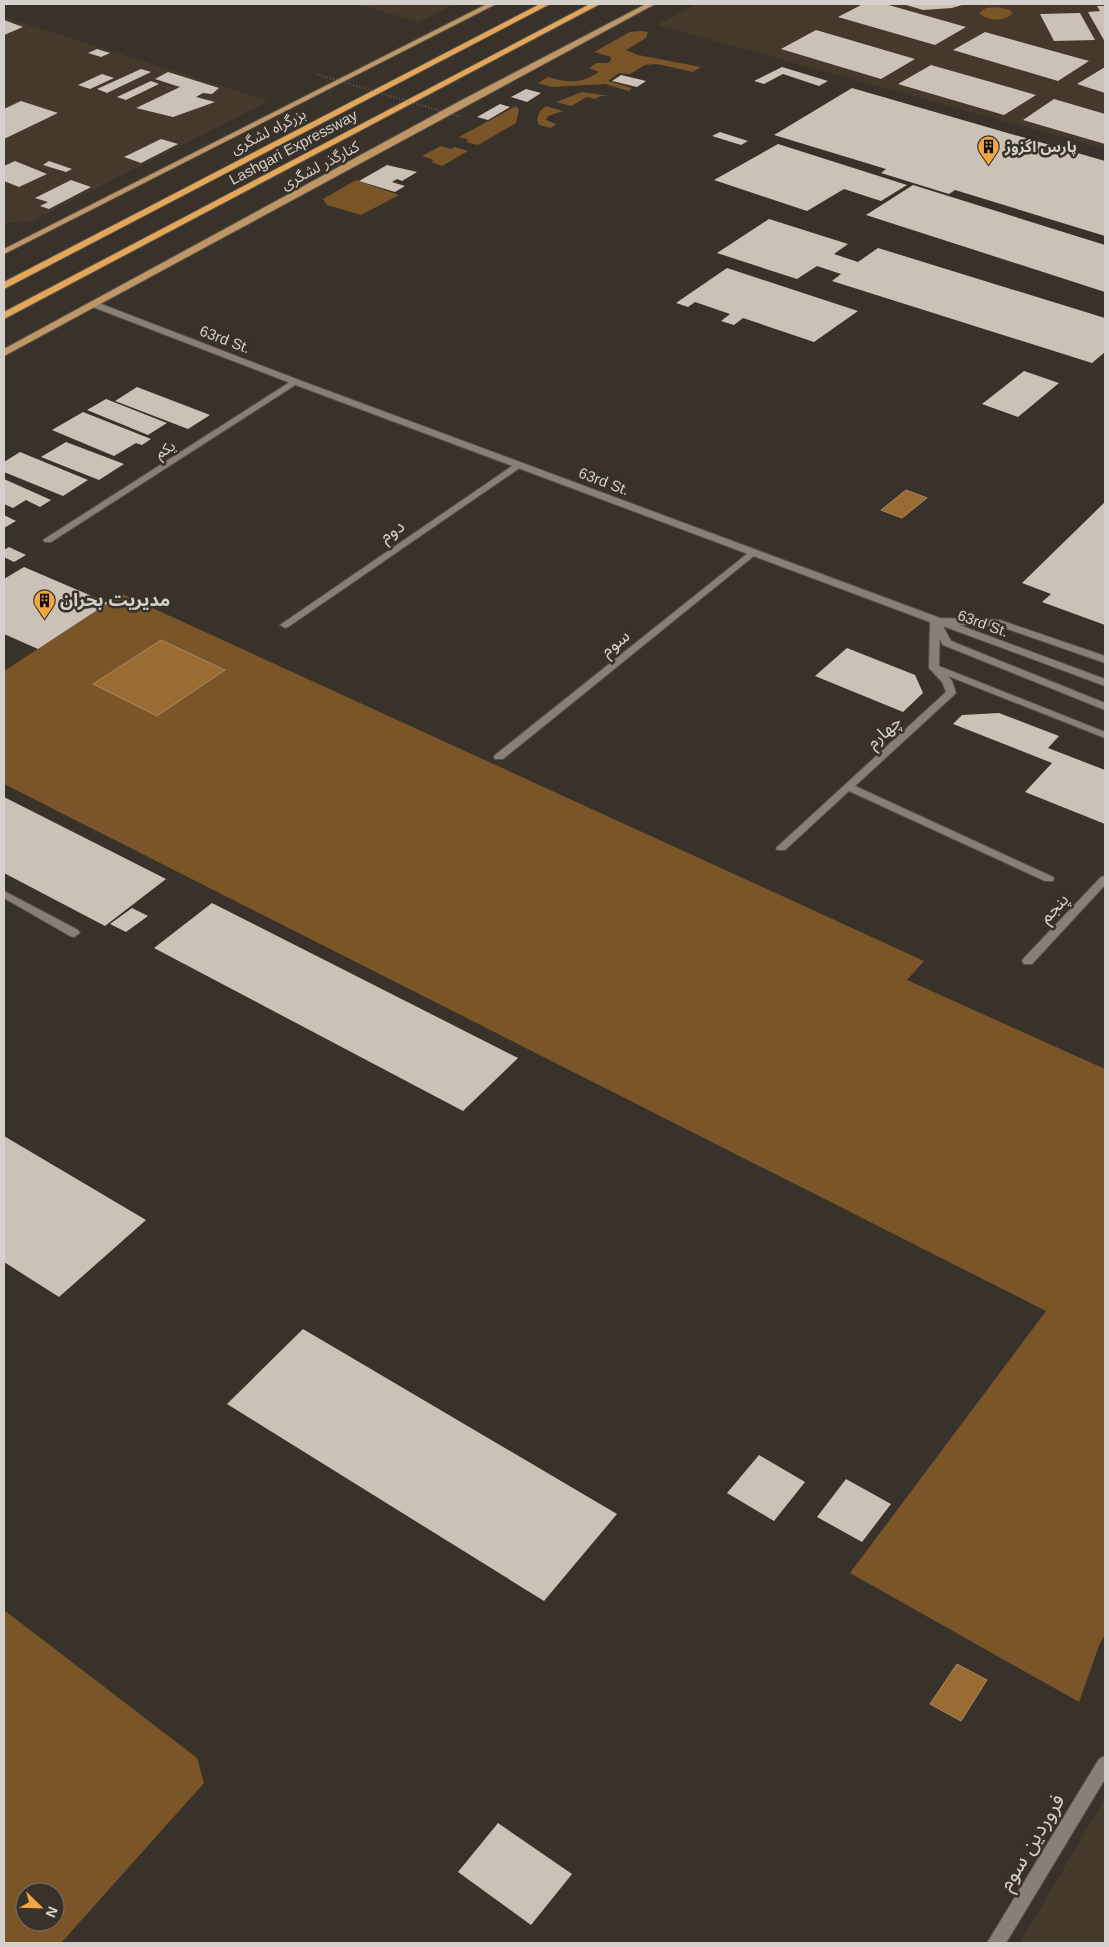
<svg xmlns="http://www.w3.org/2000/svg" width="1109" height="1947" font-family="Arial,'Noto Sans Arabic',sans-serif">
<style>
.built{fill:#45392c}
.green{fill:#795528;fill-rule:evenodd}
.water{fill:#996c33;stroke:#ab8a61}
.building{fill:#cbc1b7}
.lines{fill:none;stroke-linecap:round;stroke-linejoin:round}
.lane-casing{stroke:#57514a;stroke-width:2}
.secondary-casing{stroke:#57514a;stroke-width:2}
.primary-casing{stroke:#57514a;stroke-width:2}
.highway-casing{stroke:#57514a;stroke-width:2}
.lane{fill:#887f76;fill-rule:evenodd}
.secondary{fill:#887f76;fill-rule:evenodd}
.primary{fill:#bf9665;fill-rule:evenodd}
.highway{fill:#e4a659;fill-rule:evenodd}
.path-bridge{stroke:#827c75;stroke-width:2;stroke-dasharray:0.5 2.5;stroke-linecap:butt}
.labels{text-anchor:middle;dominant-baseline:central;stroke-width:5;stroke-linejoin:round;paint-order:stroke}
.far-street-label{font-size:15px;fill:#d5d0cb;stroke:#39322a}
.far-poi-label{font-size:15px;font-weight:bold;fill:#d5d0cb;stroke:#39322a;text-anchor:start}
.street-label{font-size:18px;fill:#d5d0cb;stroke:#39322a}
.poi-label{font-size:18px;font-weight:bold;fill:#d5d0cb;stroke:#39322a;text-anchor:start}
.near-street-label{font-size:21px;fill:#d5d0cb;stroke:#39322a}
</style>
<rect width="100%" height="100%" fill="#39322a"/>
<g class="built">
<path d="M 357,4 L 455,4 L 418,22 Z"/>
<path d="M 696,4 L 1105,4 L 1105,149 L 657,25 Z"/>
<path d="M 4,17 L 269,101 L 30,222 L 4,223 Z"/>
<path d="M 1105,1798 L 1105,1943 L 1020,1943 Z"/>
</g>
<g class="green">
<path d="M 996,7 L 1010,10 L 1012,14 C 1004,22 987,21 979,13 L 986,8 Z"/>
<path d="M 641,31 L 648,32 L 646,38 L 626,50 L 638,55 L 701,67 L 693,72 L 657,64 L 645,65 L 630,74 L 619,73 L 608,81 L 632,88 L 629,91 L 605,84 L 552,87 L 538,83 L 548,77 C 569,83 580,84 599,72 L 589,68 L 597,63 L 608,63 L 611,60 L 611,57 L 594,52 L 630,32 Z"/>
<path d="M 582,92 L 609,96 L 600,96 L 595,99 L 587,97 L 571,106 L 556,102 Z"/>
<path d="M 516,106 L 519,110 L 516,123 L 478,145 L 466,142 L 469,140 L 459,137 Z"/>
<path d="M 546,106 L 563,111 L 548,116 L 546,120 L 556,124 L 551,128 L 539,125 L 537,120 L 540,111 Z"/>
<path d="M 441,146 L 451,149 L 455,147 L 468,151 L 442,166 L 431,162 L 434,160 L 422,156 Z"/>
<path d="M 356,180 L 399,195 L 361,215 L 327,205 L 323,199 Z"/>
<path d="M 122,594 L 924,961 L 907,980 L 1105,1069 L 1105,1635 L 1100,1643 L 1079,1702 L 850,1573 L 1046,1311 L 4,784 L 4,671 Z"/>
<path d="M 4,1610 L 197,1758 L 204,1783 L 61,1943 L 4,1943 ZM 25,1892 L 55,1892 L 55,1922 L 25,1922 Z"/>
</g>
<g class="water">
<path d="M 906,490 L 927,498 L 902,518 L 881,510 Z"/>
<path d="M 161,640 L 225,670 L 157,716 L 93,684 Z"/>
<path d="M 957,1664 L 987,1680 L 961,1721 L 930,1704 Z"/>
</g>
<g class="building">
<path d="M 863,4 L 885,4 L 966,27 L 935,45 L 838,17 Z"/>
<path d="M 903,4 L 965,4 L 952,8 L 923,10 Z"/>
<path d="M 1097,6 L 1105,6 L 1105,42 L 1088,12 L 1100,11 Z"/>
<path d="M 1080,13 L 1095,40 L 1054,41 L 1040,14 Z"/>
<path d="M 4,20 L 23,27 L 4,35 Z"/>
<path d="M 816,30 L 915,59 L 881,79 L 781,49 Z"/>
<path d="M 985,32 L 1089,61 L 1058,81 L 953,50 Z"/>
<path d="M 97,49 L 110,53 L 101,57 L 88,53 Z"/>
<path d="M 931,65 L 1036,95 L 1004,115 L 898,84 Z"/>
<path d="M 782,67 L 828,81 L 819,86 L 783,74 L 764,84 L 754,81 Z"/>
<path d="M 1105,67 L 1105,93 L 1077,84 Z"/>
<path d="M 141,69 L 151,72 L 107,93 L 97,89 Z"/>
<path d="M 168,72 L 219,88 L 212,94 L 203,93 L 196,97 L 215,102 L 173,117 L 136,108 L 180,87 L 155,79 Z"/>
<path d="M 102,74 L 114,78 L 90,89 L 78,85 Z"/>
<path d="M 621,75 L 646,81 L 637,87 L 612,81 Z"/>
<path d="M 151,81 L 159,84 L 126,100 L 117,97 Z"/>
<path d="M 852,88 L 1105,161 L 1105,236 L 955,190 L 949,194 L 881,173 L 886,169 L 774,135 Z"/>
<path d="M 526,89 L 541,93 L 527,102 L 511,97 Z"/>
<path d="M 1054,99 L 1105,114 L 1105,144 L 1023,120 Z"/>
<path d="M 21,101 L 58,113 L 4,139 L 4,109 Z"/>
<path d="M 500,104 L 510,107 L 488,120 L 477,117 Z"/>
<path d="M 720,132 L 748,141 L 741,145 L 712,136 Z"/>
<path d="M 161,139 L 178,144 L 141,163 L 124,157 Z"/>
<path d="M 778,144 L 907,185 L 881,201 L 844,189 L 807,211 L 714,180 Z"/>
<path d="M 15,161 L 47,174 L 19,187 L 4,181 L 4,166 Z"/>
<path d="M 49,161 L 72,169 L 66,172 L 43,165 Z"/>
<path d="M 387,165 L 417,172 L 402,181 L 397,179 L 392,182 L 405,186 L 395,192 L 359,181 Z"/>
<path d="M 71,180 L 91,187 L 49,209 L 40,206 L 48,202 L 35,198 Z"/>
<path d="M 913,185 L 1105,245 L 1105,292 L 866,215 Z"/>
<path d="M 769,219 L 848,244 L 834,254 L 858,262 L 878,248 L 1105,318 L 1105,352 L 1092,363 L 832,281 L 841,274 L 817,266 L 797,279 L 717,253 Z"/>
<path d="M 727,268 L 858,311 L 814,342 L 743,318 L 734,325 L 721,321 L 730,314 L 695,302 L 688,307 L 676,303 Z"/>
<path d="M 1024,371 L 1059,383 L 1018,417 L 982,404 Z"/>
<path d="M 137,387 L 210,415 L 188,429 L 115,401 Z"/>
<path d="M 106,399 L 167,423 L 148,435 L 87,410 Z"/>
<path d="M 83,412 L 151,439 L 142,445 L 136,443 L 114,456 L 52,430 Z"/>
<path d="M 66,442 L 124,464 L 99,480 L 41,457 Z"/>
<path d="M 20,452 L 88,480 L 63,496 L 4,472 L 4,462 Z"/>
<path d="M 4,479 L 51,500 L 40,507 L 26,500 L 13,508 L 4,504 Z"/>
<path d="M 1105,502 L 1105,625 L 1042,602 L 1051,594 L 1022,583 Z"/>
<path d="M 4,515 L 16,521 L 4,528 Z"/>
<path d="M 9,547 L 26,555 L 14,562 L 4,557 L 4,550 Z"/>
<path d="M 24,567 L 108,603 L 38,649 L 4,634 L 4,579 Z"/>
<path d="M 847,648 L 915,675 L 923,693 L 903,712 L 815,676 Z"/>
<path d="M 999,713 L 1059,736 L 1048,748 L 1105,770 L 1105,824 L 1025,792 L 1052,763 L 953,724 L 962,715 Z"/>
<path d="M 4,797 L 166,879 L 105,926 L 4,873 Z"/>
<path d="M 212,903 L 518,1058 L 463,1111 L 154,948 Z"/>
<path d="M 132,908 L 148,916 L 126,932 L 110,924 Z"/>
<path d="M 4,1136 L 146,1220 L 59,1297 L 4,1262 Z"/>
<path d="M 303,1329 L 617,1514 L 544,1601 L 227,1404 Z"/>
<path d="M 759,1455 L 805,1482 L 774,1521 L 727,1493 Z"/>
<path d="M 846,1479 L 891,1504 L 862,1542 L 817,1517 Z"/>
<path d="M 498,1823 L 572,1874 L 531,1925 L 458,1872 Z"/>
</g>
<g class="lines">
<defs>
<g id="lane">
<path d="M 293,380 L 299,380 L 300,382 L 51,542 L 45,542 L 43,540 Z"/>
<path d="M 518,462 L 521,463 L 521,467 L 288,627 L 285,628 L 280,625 Z"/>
<path d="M 752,550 L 757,553 L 755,555 L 503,759 L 495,759 L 494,757 L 495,755 Z"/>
<path d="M 935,618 L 940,621 L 939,666 L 1105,732 L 1105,738 L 948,676 L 952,681 L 956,693 L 954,695 L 855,786 L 1053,877 L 1054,879 L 1053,881 L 1045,881 L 849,791 L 785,850 L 777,850 L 776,848 L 946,692 L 942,682 L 929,668 L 930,621 Z"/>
<path d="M 1105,876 L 1105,885 L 1032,964 L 1024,964 L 1022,961 L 1024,958 L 1101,877 Z"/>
<path d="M 4,891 L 78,930 L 80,933 L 74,937 L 70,936 L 4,898 Z"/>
</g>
<g id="secondary">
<path d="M 90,302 L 96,302 L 299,380 L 940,618 L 1000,620 L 1105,656 L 1105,663 L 999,626 L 959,625 L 1105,679 L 1105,686 L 943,626 L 951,641 L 1105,703 L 1105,710 L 943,645 L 930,622 L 293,384 L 90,306 Z"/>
<path d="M 1105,1756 L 1105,1779 L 1006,1943 L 987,1943 L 1099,1759 Z"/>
</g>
<g id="primary">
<path d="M 487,4 L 496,4 L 4,254 L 4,249 Z"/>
<path d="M 646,4 L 655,4 L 4,356 L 4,349 L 462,100 Z"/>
</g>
<g id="highway">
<path d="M 540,4 L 550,4 L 4,289 L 4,282 Z"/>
<path d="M 590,4 L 600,4 L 4,319 L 4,312 Z"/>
</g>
</defs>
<use href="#lane" class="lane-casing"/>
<use href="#secondary" class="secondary-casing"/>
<use href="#primary" class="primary-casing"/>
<use href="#highway" class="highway-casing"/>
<use href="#lane" class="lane"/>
<use href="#secondary" class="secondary"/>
<use href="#primary" class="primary"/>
<use href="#highway" class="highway"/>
<path class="path-bridge" d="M 316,74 L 461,117"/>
</g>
<defs>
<symbol id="building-pin" viewBox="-11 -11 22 30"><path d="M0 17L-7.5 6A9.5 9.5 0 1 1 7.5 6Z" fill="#f1a640" stroke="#39322a"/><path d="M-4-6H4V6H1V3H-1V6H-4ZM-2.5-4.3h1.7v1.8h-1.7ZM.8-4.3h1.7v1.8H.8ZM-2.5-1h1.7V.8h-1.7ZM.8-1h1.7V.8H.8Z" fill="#111"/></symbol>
</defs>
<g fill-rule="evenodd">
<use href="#building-pin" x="976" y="134" width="25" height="34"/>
<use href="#building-pin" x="32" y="588" width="25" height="34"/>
</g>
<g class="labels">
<g class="far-street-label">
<text transform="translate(268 131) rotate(-27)">بزرگراه لشگری</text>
<text transform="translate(293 147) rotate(-28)">Lashgari Expressway</text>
<text transform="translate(320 165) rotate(-28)">کنارگذر لشگری</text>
<text transform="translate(225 339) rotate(21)">63rd St.</text>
<text transform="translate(165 449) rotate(-32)">یکم</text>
<text transform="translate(604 481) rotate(21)">63rd St.</text>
<text transform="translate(983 623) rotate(20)">63rd St.</text>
</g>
<g class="far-poi-label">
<text x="1005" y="146">پارس اگزوز</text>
</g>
<g class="street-label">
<text transform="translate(392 531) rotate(-34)">دوم</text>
<text transform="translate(615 643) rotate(-39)">سوم</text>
<text transform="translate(884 732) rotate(-42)">چهارم</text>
<text transform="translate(1054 908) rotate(-47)">پنجم</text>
</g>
<g class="poi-label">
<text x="60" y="600">مدیریت بحران</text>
</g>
<g class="near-street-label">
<text transform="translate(1031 1842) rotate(-59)">فروردین سوم</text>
</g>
</g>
<rect width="1109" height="1947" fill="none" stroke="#d5d0cb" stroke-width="10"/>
<g transform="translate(40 1907) rotate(113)"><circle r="24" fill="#39322a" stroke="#77716a"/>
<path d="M0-4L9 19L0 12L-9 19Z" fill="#f1a640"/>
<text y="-8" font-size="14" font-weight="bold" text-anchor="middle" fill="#d5d0cb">N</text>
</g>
</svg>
